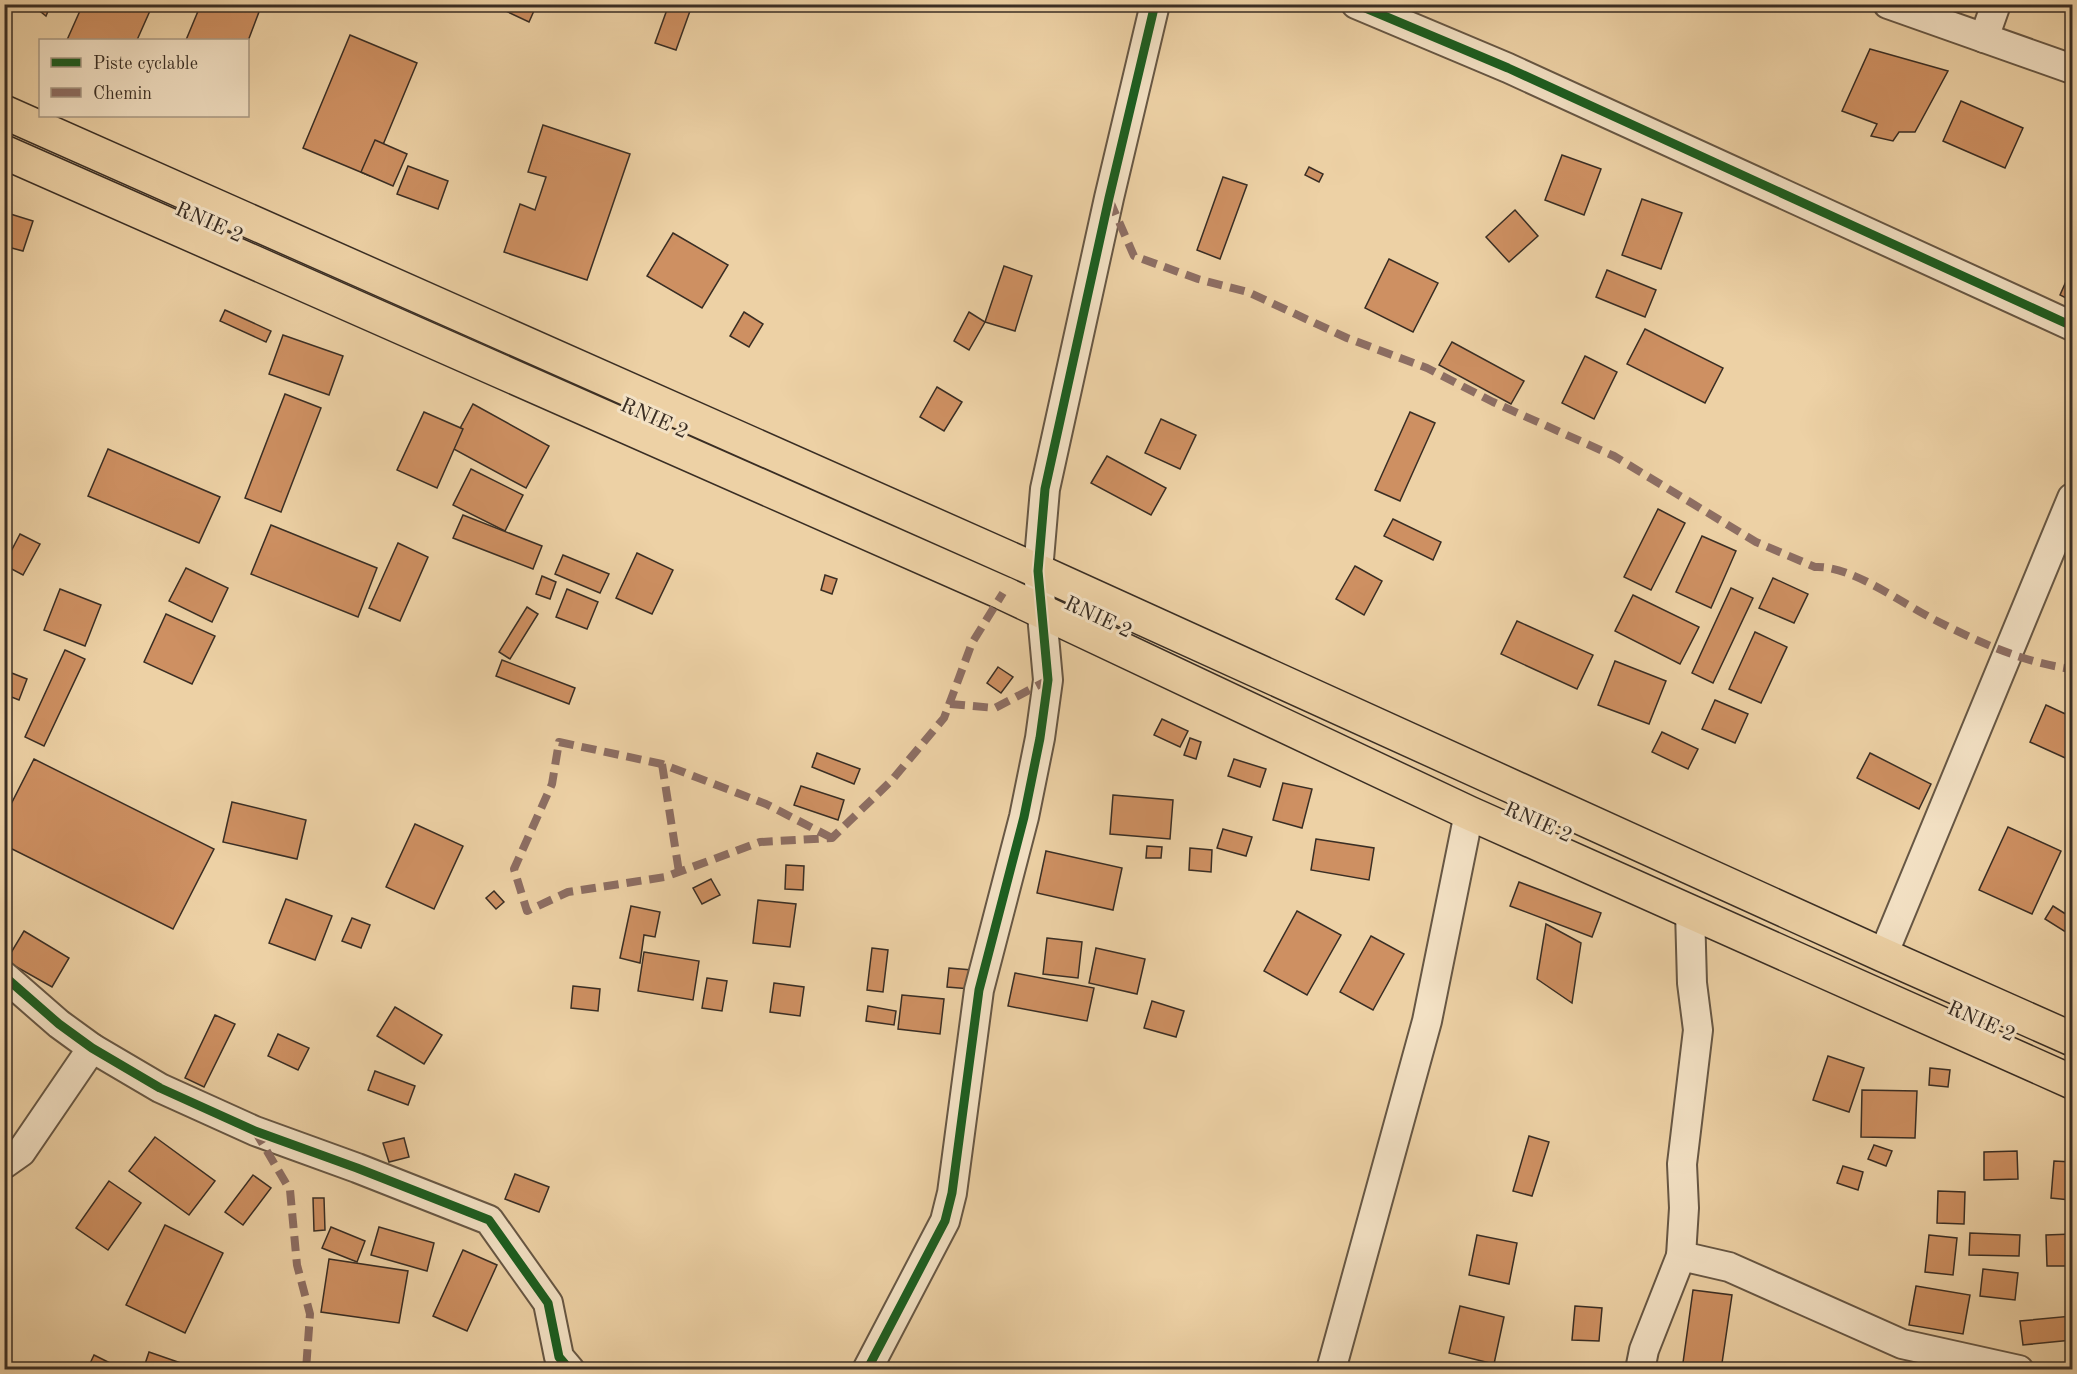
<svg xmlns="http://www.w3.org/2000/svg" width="2077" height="1374" font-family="'Old Standard TT',serif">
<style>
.building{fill:#ce9062;stroke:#3a2e24;stroke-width:1.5}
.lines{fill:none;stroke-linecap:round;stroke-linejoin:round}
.street-casing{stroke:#675744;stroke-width:32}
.highway-casing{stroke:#3a2e24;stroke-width:36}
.street{stroke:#f3e1c4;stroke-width:28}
.highway{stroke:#edd1a5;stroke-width:33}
.quiet{stroke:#8d6e63;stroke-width:8;stroke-dasharray:15 8;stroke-linecap:butt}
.cycleway-casing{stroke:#f3e1c4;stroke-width:13}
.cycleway{stroke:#1b5e20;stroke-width:9}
.labels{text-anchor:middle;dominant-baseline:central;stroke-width:6;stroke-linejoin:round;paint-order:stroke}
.street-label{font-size:21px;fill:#3a2e24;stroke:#f3e1c4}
</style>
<rect width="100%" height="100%" fill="#edd1a5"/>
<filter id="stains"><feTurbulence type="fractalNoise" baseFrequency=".00333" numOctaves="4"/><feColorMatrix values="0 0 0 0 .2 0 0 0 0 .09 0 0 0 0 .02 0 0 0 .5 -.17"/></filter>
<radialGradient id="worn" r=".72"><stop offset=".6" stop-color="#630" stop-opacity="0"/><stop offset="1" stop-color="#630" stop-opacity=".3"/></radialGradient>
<g class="building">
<path d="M 31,4 L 51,4 L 46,16 Z"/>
<path d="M 83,4 L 153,4 L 137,40 L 67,40 Z"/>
<path d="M 201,4 L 262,4 L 248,41 L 186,40 Z"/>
<path d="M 491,4 L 537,4 L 529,22 Z"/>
<path d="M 669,4 L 690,11 L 676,50 L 655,43 Z"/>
<path d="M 350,35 L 417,63 L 370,176 L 303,148 Z"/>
<path d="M 1870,49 L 1948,71 L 1915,132 L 1899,132 L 1893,141 L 1871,136 L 1877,124 L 1842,111 Z"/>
<path d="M 1961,101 L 2023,128 L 2005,168 L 1943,141 Z"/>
<path d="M 543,125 L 630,154 L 587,280 L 504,252 L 520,204 L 535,210 L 546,177 L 528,172 Z"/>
<path d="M 375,140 L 407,154 L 393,186 L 361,172 Z"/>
<path d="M 1562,155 L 1601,169 L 1584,215 L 1545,200 Z"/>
<path d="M 408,166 L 448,181 L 438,209 L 397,194 Z"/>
<path d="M 1309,167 L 1323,174 L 1319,182 L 1305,175 Z"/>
<path d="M 1223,177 L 1247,185 L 1220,259 L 1197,250 Z"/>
<path d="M 1642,199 L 1682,213 L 1661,269 L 1622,255 Z"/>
<path d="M 1515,210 L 1538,236 L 1509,262 L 1486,237 Z"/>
<path d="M 4,212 L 33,221 L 23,251 L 4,246 Z"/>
<path d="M 673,233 L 728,265 L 702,308 L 647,276 Z"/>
<path d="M 1389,259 L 1438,283 L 1413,332 L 1365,308 Z"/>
<path d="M 1004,266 L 1032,276 L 1015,331 L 985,322 Z"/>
<path d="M 2072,268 L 2072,301 L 2060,295 Z"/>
<path d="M 1607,270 L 1656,290 L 1645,317 L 1596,297 Z"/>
<path d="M 225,310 L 271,331 L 266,342 L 220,321 Z"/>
<path d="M 744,312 L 763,324 L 749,347 L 730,336 Z"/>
<path d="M 969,312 L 985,322 L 969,350 L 954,341 Z"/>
<path d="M 1645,329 L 1723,368 L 1705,403 L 1627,364 Z"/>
<path d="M 283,335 L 343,356 L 329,395 L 269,374 Z"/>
<path d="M 1452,342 L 1524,381 L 1511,404 L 1439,365 Z"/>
<path d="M 1585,356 L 1617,372 L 1594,419 L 1562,403 Z"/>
<path d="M 937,387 L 962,402 L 944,431 L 920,417 Z"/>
<path d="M 285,394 L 321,408 L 281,512 L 245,498 Z"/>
<path d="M 473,404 L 549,446 L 526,488 L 450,447 Z"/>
<path d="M 424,412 L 463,429 L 437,488 L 397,470 Z"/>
<path d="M 1410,412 L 1435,423 L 1400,501 L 1375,490 Z"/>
<path d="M 1161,419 L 1196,435 L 1180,469 L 1145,453 Z"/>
<path d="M 108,449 L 220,497 L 199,543 L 88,496 Z"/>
<path d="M 1107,456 L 1166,488 L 1151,515 L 1091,483 Z"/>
<path d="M 471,469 L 523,495 L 505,531 L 453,505 Z"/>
<path d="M 1658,509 L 1685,523 L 1651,590 L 1624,577 Z"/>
<path d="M 463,515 L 542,546 L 533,569 L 453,538 Z"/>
<path d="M 1393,519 L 1441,542 L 1433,560 L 1384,536 Z"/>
<path d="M 271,525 L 377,568 L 358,617 L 251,574 Z"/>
<path d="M 20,534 L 40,544 L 23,575 L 4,565 Z"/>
<path d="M 1702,536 L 1736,551 L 1711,608 L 1676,592 Z"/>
<path d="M 398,543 L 428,557 L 400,621 L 369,608 Z"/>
<path d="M 637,553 L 673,570 L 652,614 L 616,598 Z"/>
<path d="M 563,555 L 609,574 L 600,593 L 555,574 Z"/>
<path d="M 1355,566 L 1382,581 L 1364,615 L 1336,599 Z"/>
<path d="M 186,568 L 228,588 L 212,622 L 169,601 Z"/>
<path d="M 825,575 L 837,579 L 832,594 L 821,590 Z"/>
<path d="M 542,576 L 556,582 L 550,599 L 536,594 Z"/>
<path d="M 1773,578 L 1808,594 L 1794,623 L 1759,608 Z"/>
<path d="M 1731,588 L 1753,598 L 1713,683 L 1692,673 Z"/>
<path d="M 60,589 L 101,605 L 85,646 L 44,630 Z"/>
<path d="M 567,589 L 598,602 L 587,629 L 556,617 Z"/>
<path d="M 1633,595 L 1699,627 L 1680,664 L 1615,631 Z"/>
<path d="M 527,607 L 538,614 L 510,659 L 499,652 Z"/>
<path d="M 166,614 L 215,636 L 192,684 L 144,662 Z"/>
<path d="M 1517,621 L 1593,655 L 1577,689 L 1501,654 Z"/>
<path d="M 1755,632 L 1787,647 L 1761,703 L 1729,689 Z"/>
<path d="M 65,650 L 85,659 L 44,746 L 25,737 Z"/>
<path d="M 502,660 L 575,688 L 569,704 L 496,676 Z"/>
<path d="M 1615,661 L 1666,681 L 1649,724 L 1598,705 Z"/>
<path d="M 998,667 L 1013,677 L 1001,693 L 987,683 Z"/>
<path d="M 4,670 L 27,679 L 19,700 L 4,694 Z"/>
<path d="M 1715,700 L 1748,714 L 1735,743 L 1702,729 Z"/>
<path d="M 2046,705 L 2072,717 L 2072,761 L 2030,742 Z"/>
<path d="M 1162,719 L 1188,731 L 1180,747 L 1154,735 Z"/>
<path d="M 1662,732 L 1698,749 L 1688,769 L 1652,752 Z"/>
<path d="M 1190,738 L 1201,742 L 1196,759 L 1184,755 Z"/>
<path d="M 817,753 L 860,769 L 854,784 L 812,767 Z"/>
<path d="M 1870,753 L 1931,784 L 1919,809 L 1857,778 Z"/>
<path d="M 34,759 L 214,849 L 173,929 L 4,845 L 4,818 Z"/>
<path d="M 1234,759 L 1266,769 L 1260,787 L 1228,776 Z"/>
<path d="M 1283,783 L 1312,789 L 1302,828 L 1273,820 Z"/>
<path d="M 801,786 L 844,800 L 838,820 L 794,805 Z"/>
<path d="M 1113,795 L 1173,800 L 1170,839 L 1110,834 Z"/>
<path d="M 232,802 L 306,820 L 297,859 L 223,842 Z"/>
<path d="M 415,824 L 463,846 L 434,909 L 386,887 Z"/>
<path d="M 2008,827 L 2061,851 L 2032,914 L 1979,890 Z"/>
<path d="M 1223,829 L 1252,837 L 1246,856 L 1217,848 Z"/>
<path d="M 1316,839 L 1374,848 L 1369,880 L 1311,870 Z"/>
<path d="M 1147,846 L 1162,847 L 1161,858 L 1146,858 Z"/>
<path d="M 1190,848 L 1212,850 L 1211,872 L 1189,870 Z"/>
<path d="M 1046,851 L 1122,868 L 1113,910 L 1037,893 Z"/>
<path d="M 786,865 L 804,866 L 803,890 L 785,889 Z"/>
<path d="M 711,879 L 720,895 L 702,904 L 693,888 Z"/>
<path d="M 1519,882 L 1601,913 L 1592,937 L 1510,906 Z"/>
<path d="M 494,891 L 504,902 L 496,909 L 486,898 Z"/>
<path d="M 286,899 L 332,916 L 315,960 L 269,943 Z"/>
<path d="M 758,900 L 796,904 L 790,947 L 753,943 Z"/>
<path d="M 631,906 L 660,912 L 655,937 L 644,935 L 640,963 L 620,958 Z"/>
<path d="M 2053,906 L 2072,918 L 2072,936 L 2045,919 Z"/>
<path d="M 1297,911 L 1341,935 L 1307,995 L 1264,971 Z"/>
<path d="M 352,918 L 370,925 L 361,948 L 342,941 Z"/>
<path d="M 1546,924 L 1581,943 L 1572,1003 L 1537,979 Z"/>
<path d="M 24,931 L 69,958 L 52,987 L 6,961 Z"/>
<path d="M 1371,936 L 1404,954 L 1373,1010 L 1340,992 Z"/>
<path d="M 1047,938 L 1082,942 L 1078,978 L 1043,974 Z"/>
<path d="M 872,948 L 888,950 L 883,992 L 867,990 Z"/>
<path d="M 1096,948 L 1145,959 L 1137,994 L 1089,983 Z"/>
<path d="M 644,952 L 699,961 L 693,1000 L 638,991 Z"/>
<path d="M 949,968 L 972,970 L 971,989 L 947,987 Z"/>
<path d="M 1015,973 L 1094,988 L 1087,1021 L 1008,1006 Z"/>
<path d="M 707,978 L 727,981 L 722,1011 L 702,1008 Z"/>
<path d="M 774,983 L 804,987 L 800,1016 L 770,1012 Z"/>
<path d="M 573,986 L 600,989 L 598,1011 L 571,1008 Z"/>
<path d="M 902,995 L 944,999 L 940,1034 L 898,1029 Z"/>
<path d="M 1152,1001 L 1184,1011 L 1176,1037 L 1144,1028 Z"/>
<path d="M 868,1006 L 896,1011 L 894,1025 L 866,1021 Z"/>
<path d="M 395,1007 L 442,1035 L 424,1064 L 377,1036 Z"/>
<path d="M 215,1015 L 235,1024 L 204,1087 L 185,1078 Z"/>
<path d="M 278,1034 L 309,1048 L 298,1070 L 268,1056 Z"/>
<path d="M 1828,1056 L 1864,1068 L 1849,1112 L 1813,1100 Z"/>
<path d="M 1930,1068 L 1950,1070 L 1948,1087 L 1929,1085 Z"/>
<path d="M 375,1071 L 415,1086 L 408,1105 L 368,1090 Z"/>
<path d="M 1862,1090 L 1917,1091 L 1915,1138 L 1861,1137 Z"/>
<path d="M 1529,1136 L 1549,1142 L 1532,1196 L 1513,1191 Z"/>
<path d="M 155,1137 L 215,1181 L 189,1215 L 129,1171 Z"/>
<path d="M 404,1138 L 409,1157 L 389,1162 L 383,1143 Z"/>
<path d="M 1874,1145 L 1892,1151 L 1886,1166 L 1868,1159 Z"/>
<path d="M 2017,1151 L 2018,1179 L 1984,1180 L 1984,1152 Z"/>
<path d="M 2054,1161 L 2072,1162 L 2070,1200 L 2051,1198 Z"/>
<path d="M 1843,1166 L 1863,1172 L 1858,1190 L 1837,1183 Z"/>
<path d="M 515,1174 L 549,1187 L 539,1212 L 505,1199 Z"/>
<path d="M 253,1175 L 271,1188 L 243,1225 L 225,1212 Z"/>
<path d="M 109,1181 L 141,1203 L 108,1250 L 76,1228 Z"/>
<path d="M 1938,1191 L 1965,1192 L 1964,1224 L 1937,1223 Z"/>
<path d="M 313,1198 L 324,1198 L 325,1230 L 314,1231 Z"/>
<path d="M 165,1225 L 223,1253 L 185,1333 L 126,1305 Z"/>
<path d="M 331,1227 L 365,1241 L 357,1262 L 322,1248 Z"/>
<path d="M 379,1227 L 434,1243 L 427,1271 L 371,1255 Z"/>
<path d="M 1970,1233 L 2020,1235 L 2019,1256 L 1969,1255 Z"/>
<path d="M 2072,1234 L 2072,1266 L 2047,1266 L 2046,1235 Z"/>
<path d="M 1477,1235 L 1517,1243 L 1509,1284 L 1469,1275 Z"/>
<path d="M 1929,1235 L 1957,1238 L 1953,1275 L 1925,1272 Z"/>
<path d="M 463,1250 L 497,1265 L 467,1331 L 433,1316 Z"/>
<path d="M 329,1259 L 408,1271 L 399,1323 L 321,1312 Z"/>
<path d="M 1983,1269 L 2018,1273 L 2015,1300 L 1980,1296 Z"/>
<path d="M 1916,1286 L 1970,1295 L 1963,1334 L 1909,1325 Z"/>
<path d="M 1693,1290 L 1732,1295 L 1721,1370 L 1682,1370 Z"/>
<path d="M 1460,1306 L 1504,1317 L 1494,1364 L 1449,1353 Z"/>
<path d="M 1575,1306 L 1602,1308 L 1599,1341 L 1572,1340 Z"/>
<path d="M 2072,1316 L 2072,1340 L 2023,1345 L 2020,1321 Z"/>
<path d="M 149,1352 L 201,1370 L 143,1370 Z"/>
<path d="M 94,1355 L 124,1370 L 87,1370 Z"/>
</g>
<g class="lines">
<defs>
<g id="street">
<path d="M 1356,4 L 1508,68 L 2072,326"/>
<path d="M 1888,4 L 2072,69"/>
<path d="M 1984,38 L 1996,4"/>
<path d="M 1883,955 L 2072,498"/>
<path d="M 4,976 L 59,1024 L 92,1048 L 160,1088 L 255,1131 L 357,1168 L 489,1220 L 548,1303 L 559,1357 L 570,1370"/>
<path d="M 4,1164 L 21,1152 L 92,1048"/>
<path d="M 1681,1256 L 1684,1208 L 1682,1164 L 1698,1030 L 1692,983 L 1690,911"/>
<path d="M 867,1370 L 945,1221 L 952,1193 L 979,990 L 1024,817 L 1040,738 L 1048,680 L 1038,571 L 1045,489 L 1109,198 L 1155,4"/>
<path d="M 1331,1370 L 1427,1021 L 1469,813"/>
<path d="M 1640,1370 L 1644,1350 L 1681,1256 L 1729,1267 L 1902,1344 L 2019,1370"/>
</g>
<g id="highway">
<path d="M 4,112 L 1038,571 L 1883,955 L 2072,1039"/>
<path d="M 4,152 L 1003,593 L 1469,813 L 2072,1082"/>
</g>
</defs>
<use href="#street" class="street-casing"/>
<use href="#highway" class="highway-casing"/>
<use href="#street" class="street"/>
<use href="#highway" class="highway"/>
<g class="quiet">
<path d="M 1110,201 L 1134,256 L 1198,279 L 1248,292 L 1347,338 L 1427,368 L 1493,402 L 1614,456 L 1756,542 L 1815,567 C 1851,565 1903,604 1935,620 C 1978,642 2025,663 2072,669"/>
<path d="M 950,704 L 995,708 L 1048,680"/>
<path d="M 662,764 L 679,872"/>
<path d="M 832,838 L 766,804 L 662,764 L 559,742 L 552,784 L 514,869 L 527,911 L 568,892 L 665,877 L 760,842 L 832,838 L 892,780 L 944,718 L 972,643 L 1003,593"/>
<path d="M 255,1131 L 290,1190 L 297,1265 L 310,1314 L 306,1370"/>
</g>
<defs>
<g id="cycleway">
<path d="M 1356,4 L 1508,68 L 2072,326"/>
<path d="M 4,976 L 59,1024 L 92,1048 L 160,1088 L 255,1131 L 357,1168 L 489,1220 L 548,1303 L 559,1357 L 570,1370"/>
<path d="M 867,1370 L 945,1221 L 952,1193 L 979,990 L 1024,817 L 1040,738 L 1048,680 L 1038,571 L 1045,489 L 1109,198 L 1155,4"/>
</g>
</defs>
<use href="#cycleway" class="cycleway-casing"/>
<use href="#cycleway" class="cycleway"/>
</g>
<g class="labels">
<g class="street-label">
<text transform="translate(209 223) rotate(24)">RNIE 2</text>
<text transform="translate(654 419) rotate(24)">RNIE 2</text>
<text transform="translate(1098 618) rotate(25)">RNIE 2</text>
<text transform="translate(1538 823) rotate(24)">RNIE 2</text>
<text transform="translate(1981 1022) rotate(24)">RNIE 2</text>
</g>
</g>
<rect width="2077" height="1374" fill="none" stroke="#edd1a5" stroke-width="24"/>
<rect x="6" y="6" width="2065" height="1362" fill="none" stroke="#3a2e24" stroke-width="3"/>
<rect x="12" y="12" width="2053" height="1350" fill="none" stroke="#3a2e24" stroke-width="1.5"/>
<rect x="39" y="39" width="210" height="78" fill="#f3e1c4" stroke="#a99984" stroke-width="1.5"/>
<rect x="51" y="58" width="30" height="9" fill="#1b5e20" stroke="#a99984" stroke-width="1.5"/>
<text x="93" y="69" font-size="18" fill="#3a2e24">Piste cyclable</text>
<rect x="51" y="88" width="30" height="9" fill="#8d6e63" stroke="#a99984" stroke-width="1.5"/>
<text x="93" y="99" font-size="18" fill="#3a2e24">Chemin</text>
<rect width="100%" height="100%" filter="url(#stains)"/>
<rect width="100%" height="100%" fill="url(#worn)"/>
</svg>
